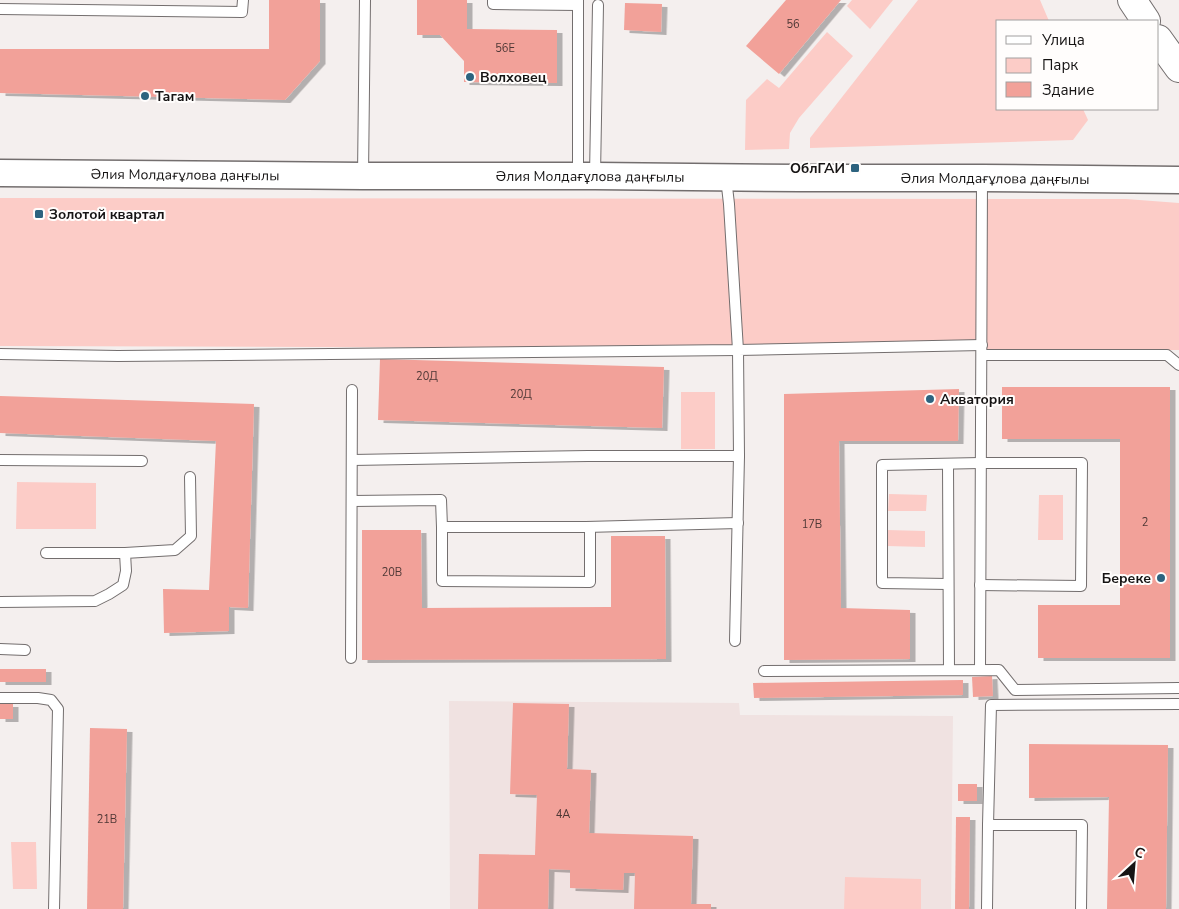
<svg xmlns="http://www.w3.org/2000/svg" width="1179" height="909" font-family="'Nunito Sans',sans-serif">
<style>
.built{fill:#f0e2e1}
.green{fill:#fcccc7}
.building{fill:#f2a199;filter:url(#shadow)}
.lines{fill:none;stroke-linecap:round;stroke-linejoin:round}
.lane-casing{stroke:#736e6e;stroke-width:12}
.secondary-casing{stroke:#736e6e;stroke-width:29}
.primary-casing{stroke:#736e6e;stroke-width:30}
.lane{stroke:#fff;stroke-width:10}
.secondary{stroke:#fff;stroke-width:26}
.primary{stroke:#fff;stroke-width:28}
.poi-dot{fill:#2d637f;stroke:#fffdfc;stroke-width:2}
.labels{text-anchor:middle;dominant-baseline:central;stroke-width:4;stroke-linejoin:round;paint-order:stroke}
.number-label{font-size:11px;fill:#4d3735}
.poi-label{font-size:14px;font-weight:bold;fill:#161414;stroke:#fffdfc;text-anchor:start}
.street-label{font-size:14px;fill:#161414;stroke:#fffdfc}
</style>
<defs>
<filter id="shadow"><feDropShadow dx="5.5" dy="3" stdDeviation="0" flood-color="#0004"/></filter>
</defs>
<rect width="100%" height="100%" fill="#f4efee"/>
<path class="built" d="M 449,701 L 739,703 L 740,715 L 953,716 L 951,909 L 450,909 Z"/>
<g class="green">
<path d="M 852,0 L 893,0 L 870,29 L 847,6 Z"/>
<path d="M 918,0 L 1040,0 L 1049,21 L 998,21 L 998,109 L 1083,109 L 1088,120 L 1073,140 L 810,148 L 810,138 Z"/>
<path d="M 827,32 L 853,56 L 799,118 L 790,133 L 789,149 L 745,150 L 746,100 L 767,79 L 779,88 Z"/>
<path d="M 0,198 L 1126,199 L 1179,203 L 1179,350 L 0,346 Z"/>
<rect x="681" y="392" width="34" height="57"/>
<path d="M 17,482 L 96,483 L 96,529 L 16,529 Z"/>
<path d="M 889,494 L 927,495 L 926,511 L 888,511 Z"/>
<path d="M 1039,495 L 1063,495 L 1063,540 L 1038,540 Z"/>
<path d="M 887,530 L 925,531 L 925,547 L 887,546 Z"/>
<path d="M 11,842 L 36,842 L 37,889 L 13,889 Z"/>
<path d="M 845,877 L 921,879 L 921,909 L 844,909 Z"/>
</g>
<g class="building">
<path d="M 269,0 L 320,0 L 320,61 L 285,100 L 0,93 L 0,49 L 269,49 Z"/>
<path d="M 417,0 L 467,0 L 467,29 L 557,30 L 557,83 L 464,82 L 464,61 L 440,35 L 417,35 Z"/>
<path d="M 786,0 L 841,0 L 779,74 L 746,46 Z"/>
<path d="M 625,3 L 662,4 L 661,32 L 624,30 Z"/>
<path d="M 380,359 L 664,367 L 662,428 L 378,420 Z"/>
<path d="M 1002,387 L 1170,387 L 1170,658 L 1038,658 L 1038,605 L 1120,605 L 1120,439 L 1002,439 Z"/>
<path d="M 959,389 L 958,441 L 839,441 L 841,608 L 910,610 L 910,659 L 784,660 L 784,394 Z"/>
<path d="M 0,396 L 254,404 L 248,608 L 229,607 L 229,631 L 164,633 L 163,589 L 209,590 L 216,441 L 0,433 Z"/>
<path d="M 362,530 L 421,530 L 422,608 L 611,607 L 611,536 L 665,536 L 666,659 L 362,660 Z"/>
<rect x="0" y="669" width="46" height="13"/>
<path d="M 992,676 L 993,696 L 973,697 L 972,677 Z"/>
<path d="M 963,680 L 963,695 L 754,698 L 753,683 Z"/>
<path d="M 513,703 L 569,704 L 567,769 L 591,770 L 589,833 L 693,836 L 691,904 L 711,904 L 711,909 L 634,909 L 635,873 L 624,873 L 623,890 L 570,888 L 570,870 L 549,869 L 548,909 L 478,909 L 479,854 L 535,855 L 537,795 L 510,794 Z"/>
<rect x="0" y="704" width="13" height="15"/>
<path d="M 90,728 L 127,729 L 123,909 L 87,909 Z"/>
<path d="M 1029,744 L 1168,745 L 1166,909 L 1107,909 L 1109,797 L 1029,798 Z"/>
<rect x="958" y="784" width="19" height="17"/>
<path d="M 956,817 L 970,817 L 969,909 L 955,909 Z"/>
</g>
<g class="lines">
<defs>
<g id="lane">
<path d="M 493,0 L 493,4 L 578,5"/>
<path d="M 578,0 L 578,175"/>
<path d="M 0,9 L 242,12 L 243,0"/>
<path d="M 363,175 L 365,0"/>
<path d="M 595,175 L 598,5"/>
<path d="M 0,354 L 118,356 L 738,350 L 729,204 L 726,178"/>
<path d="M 982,355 L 1167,355 L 1179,365"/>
<path d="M 0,460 L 142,461"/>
<path d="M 352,460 L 588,456 L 739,456"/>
<path d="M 948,464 L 949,670"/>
<path d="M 352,501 L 441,500 L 442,527 L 586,527 L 738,523"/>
<path d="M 442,527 L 442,581 L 590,582 L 590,527"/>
<path d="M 46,553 L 125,553"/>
<path d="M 948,584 L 882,583 L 882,465 L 980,463 L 1082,463 L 1081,586 L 980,585"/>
<path d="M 0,602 L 95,601 L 109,594 L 123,585 L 126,571 L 125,553 L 175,550 L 191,536 L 190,477"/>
<path d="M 735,641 L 739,456 L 738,350 L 982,345"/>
<path d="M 0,649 L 25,650"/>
<path d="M 351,658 L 352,390"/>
<path d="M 980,670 L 982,179"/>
<path d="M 764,671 L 999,670 L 1015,690 L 1179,688"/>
<path d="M 0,698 L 38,698 L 51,700 L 58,709 L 54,909"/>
<path d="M 988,825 L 1082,825 L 1081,909"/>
<path d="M 987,909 L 988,825 L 991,705 L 1179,704"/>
</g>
<g id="secondary">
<path id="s1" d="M 0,173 L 363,176 L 595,176 L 800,178 L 982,178 L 1179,180"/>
</g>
<g id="primary">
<path d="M 1132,0 L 1146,21"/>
<path d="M 1158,39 L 1179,68"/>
</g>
</defs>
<use href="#lane" class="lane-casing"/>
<use href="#secondary" class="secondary-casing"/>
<use href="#primary" class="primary-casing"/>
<use href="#lane" class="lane"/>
<use href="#secondary" class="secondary"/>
<use href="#primary" class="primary"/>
</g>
<g class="poi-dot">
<circle cx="470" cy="77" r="5"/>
<circle cx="145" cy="96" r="5"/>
<rect x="850" y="163" width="10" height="10" rx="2.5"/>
<rect x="34" y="209" width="10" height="10" rx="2.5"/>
<circle cx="930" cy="399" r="5"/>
<circle cx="1161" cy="578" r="5"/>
</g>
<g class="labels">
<g class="number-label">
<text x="793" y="24">56</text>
<text x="505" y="48">56Е</text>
<text x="427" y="376">20Д</text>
<text x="521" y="394">20Д</text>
<text x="1145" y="522">2</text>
<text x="812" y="524">17В</text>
<text x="392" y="572">20В</text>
<text x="563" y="814">4А</text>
<text x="107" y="819">21В</text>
</g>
<g class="poi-label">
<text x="480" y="77">Волховец</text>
<text x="155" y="96">Тагам</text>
<text x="845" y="168" text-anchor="end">ОблГАИ</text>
<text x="49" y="214">Золотой квартал</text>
<text x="940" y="399">Акватория</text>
<text x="1151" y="578" text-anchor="end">Береке</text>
</g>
<g class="street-label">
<text stroke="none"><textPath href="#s1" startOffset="185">Әлия Молдағұлова даңғылы</textPath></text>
<text stroke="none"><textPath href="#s1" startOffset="590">Әлия Молдағұлова даңғылы</textPath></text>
<text stroke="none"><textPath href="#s1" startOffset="995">Әлия Молдағұлова даңғылы</textPath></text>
</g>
</g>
<rect x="996" y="20" width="162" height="90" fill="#fffdfc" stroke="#a2a09f"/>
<rect x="1006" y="36" width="25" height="8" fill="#ffffff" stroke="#a2a09f"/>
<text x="1042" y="45" font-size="15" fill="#161414">Улица</text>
<rect x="1006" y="58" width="25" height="15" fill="#fcccc7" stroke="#a2a09f"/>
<text x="1042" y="70" font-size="15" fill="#161414">Парк</text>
<rect x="1006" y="82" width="25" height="15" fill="#f2a199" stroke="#a2a09f"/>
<text x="1042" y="95" font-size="15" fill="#161414">Здание</text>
<g transform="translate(1134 864) rotate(26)" stroke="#fffdfc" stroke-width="4" paint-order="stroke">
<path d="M0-4L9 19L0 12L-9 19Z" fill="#161414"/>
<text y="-8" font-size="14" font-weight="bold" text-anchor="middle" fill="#161414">С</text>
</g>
</svg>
